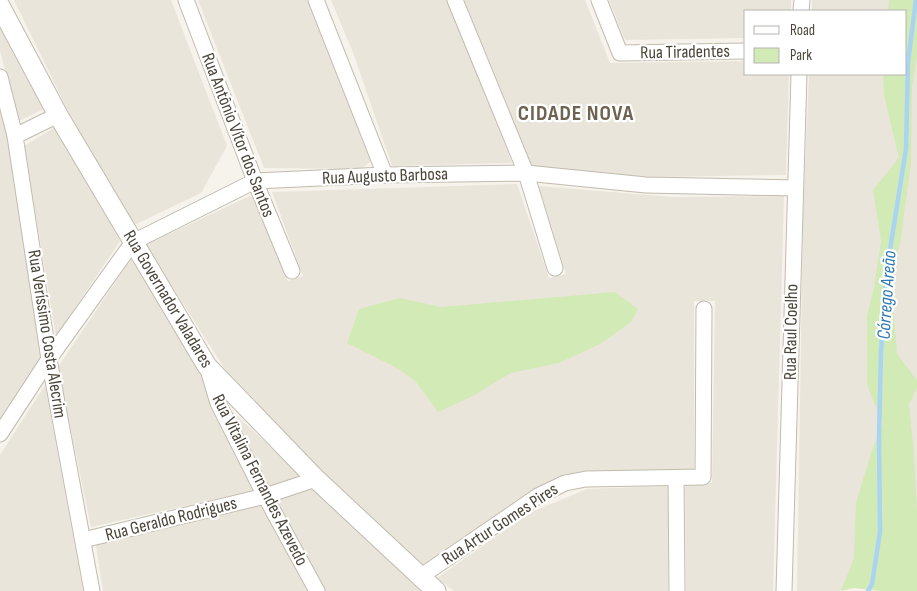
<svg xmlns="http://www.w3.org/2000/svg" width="917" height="591" font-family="'Sofia Sans Condensed',sans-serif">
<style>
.residential{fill:#eae5da}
.green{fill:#d2eab5}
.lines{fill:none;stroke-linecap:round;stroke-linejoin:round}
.stream{stroke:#a9d4f2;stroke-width:4.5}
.minor-casing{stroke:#c2bbae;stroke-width:17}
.tertiary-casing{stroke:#c2bbae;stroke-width:21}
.minor{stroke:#fff;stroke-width:15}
.tertiary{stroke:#fff;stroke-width:19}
.labels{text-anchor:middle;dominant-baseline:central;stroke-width:4.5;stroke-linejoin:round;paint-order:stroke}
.street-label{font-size:18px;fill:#4b4439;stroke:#fff}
.water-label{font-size:19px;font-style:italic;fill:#2e7ab2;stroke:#fff}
.district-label{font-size:22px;font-weight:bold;letter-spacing:1px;fill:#6e6250;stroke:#fff}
</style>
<rect width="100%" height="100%" fill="#f6f3ec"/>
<g class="residential">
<path d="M 14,0 L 171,0 L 227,146 L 201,193 L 132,226 L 104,185 Z"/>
<path d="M 198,0 L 308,0 L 371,161 L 361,169 L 264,168 Z"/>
<path d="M 331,0 L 447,0 L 512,163 L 392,166 L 354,55 Z"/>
<path d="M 464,0 L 585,0 L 610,63 L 746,61 L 746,74 L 789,74 L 786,175 L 651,177 L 532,166 Z"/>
<path d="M 609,0 L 791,0 L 791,11 L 746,11 L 746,38 L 625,40 Z"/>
<path d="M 812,0 L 917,0 L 917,591 L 881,591 L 854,588 L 839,591 L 797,591 L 803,214 L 809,74 L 906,74 L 906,11 L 812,11 Z"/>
<path d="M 0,17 L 48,107 L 19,121 L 0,51 Z"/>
<path d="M 0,107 L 8,139 L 43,360 L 0,420 Z"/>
<path d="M 57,126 L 120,241 L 56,336 L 24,146 Z"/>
<path d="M 517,184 L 549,278 L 566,274 L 539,186 L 672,197 L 784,196 L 773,591 L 686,591 L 685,485 L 712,483 L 715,301 L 694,301 L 694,472 L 577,472 L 533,490 L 418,568 L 243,397 L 145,245 L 252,195 L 288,281 L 303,276 L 272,192 Z"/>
<path d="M 131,259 L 200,367 L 256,490 L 91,527 L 58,367 Z"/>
<path d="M 45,385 L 83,591 L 0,591 L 0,455 Z"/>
<path d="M 221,401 L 302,476 L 269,489 Z"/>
<path d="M 668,486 L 668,591 L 454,591 L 437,578 L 529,513 L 587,489 Z"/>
<path d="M 311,487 L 423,591 L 325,591 L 277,501 Z"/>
<path d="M 259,501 L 308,591 L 103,591 L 96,545 Z"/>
</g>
<g class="green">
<path d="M 889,0 L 917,0 L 917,56 L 912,87 L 911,163 L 900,245 L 891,274 L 897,354 L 917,380 L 917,388 L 909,404 L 914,453 L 917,511 L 917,591 L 881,591 L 854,588 L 841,591 L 854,558 L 856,503 L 871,453 L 883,424 L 867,385 L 867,316 L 874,288 L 881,241 L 873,190 L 899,158 L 884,95 L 883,74 L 906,74 L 906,11 L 888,11 Z"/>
<path d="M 615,292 L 638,309 L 631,322 L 600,344 L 559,363 L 511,373 L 473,396 L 438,412 L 416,382 L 399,369 L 347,343 L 359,309 L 400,298 L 441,307 Z"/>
</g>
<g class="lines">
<path class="stream" d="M 868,591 L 872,584 L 880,532 L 879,438 L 881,351 L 886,275 L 906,149 L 908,62 L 916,0"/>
<defs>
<g id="minor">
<path d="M 186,0 L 255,181 L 292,271"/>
<path d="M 316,0 L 385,175"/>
<path d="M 455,0 L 526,173 L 555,268"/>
<path d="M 599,0 L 620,53 L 746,51"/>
<path d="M 801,11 L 802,0"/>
<path d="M 0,77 L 15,136 L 49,359 L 92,591"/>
<path d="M 15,136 L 58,115"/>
<path d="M 207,366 L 218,403 L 265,496 L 317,591"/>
<path d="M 0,434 L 49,359 L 133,242 L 255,181 L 385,175 L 526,173 L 646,185 L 795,188"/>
<path d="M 676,478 L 677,591"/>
<path d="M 83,540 L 265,496 L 316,479"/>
<path d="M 420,577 L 538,496 L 565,483 L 586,479 L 703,477 L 704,309"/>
<path d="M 784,591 L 799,74"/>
</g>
<path id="tertiary" d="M 0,6 L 58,115 L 207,366 L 316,479 L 436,591"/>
</defs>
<use href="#minor" class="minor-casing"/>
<use href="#tertiary" class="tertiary-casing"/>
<use href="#minor" class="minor"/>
<use href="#tertiary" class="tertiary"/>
</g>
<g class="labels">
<g class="street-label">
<text transform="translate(685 52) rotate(-1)">Rua Tiradentes</text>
<text transform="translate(238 135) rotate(69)">Rua Antônio Vítor dos Santos</text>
<text transform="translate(385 176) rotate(-2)">Rua Augusto Barbosa</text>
<text transform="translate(168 299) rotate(59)">Rua Governador Valadares</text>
<text transform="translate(791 332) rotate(-89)">Rua Raul Coelho</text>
<text transform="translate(47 334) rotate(81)">Rua Veríssimo Costa Alecrim</text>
<text transform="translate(260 480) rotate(63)">Rua Vitalina Fernandes Azevedo</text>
<text transform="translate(171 519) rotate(-14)">Rua Geraldo Rodrigues</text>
<text transform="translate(500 524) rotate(-33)">Rua Artur Gomes Pires</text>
</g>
<g class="water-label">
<text transform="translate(887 295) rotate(-86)">Córrego Areão</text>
</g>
<g class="district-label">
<text x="576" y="113">CIDADE NOVA</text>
</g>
</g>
<rect x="744" y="10" width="162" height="65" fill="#ffffff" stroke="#b7b4b0"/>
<rect x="754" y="26" width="25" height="8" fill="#ffffff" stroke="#b7b4b0"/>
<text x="790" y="35" font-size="15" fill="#4b4439">Road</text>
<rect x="754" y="48" width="25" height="15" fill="#d2eab5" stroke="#b7b4b0"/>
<text x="790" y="60" font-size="15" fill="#4b4439">Park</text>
</svg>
